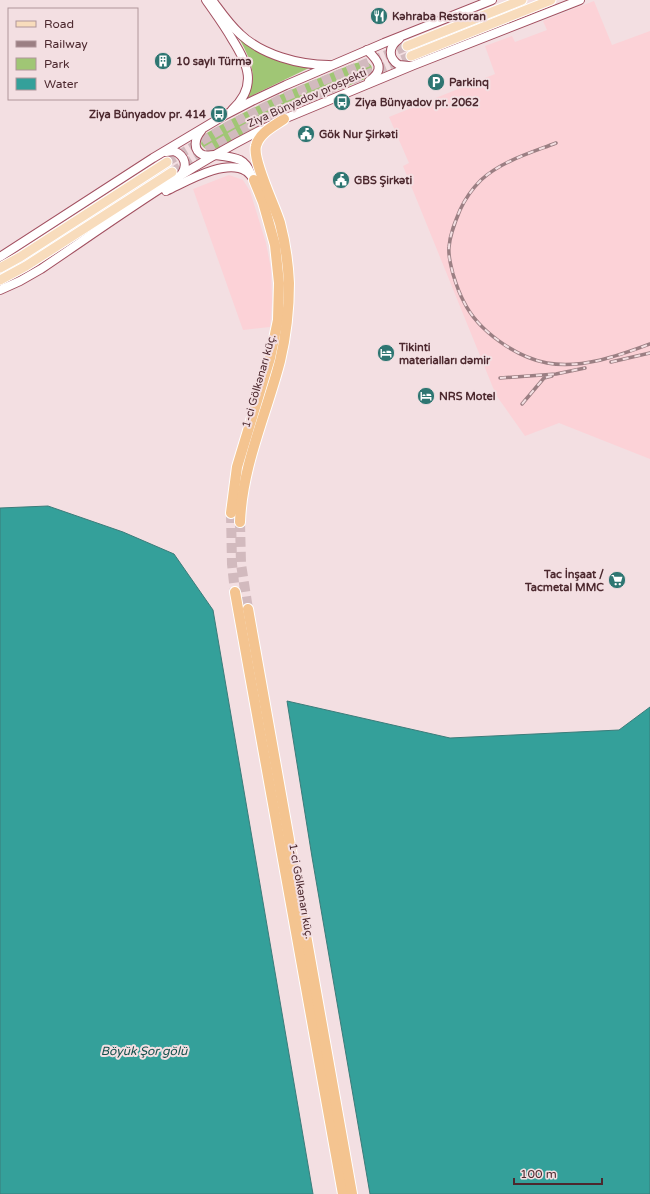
<svg xmlns="http://www.w3.org/2000/svg" width="650" height="1194" font-family="'Varela Round',sans-serif">
<style>
.built{fill:#fcd2d7}
.green{fill:#a0c675}
.water{fill:#34a09a;stroke:#3b7c7a}
.lines{fill:none;stroke-linecap:round;stroke-linejoin:round}
.primary-tunnel{stroke:#d2babe;stroke-width:9;stroke-dasharray:9 4.5;stroke-linecap:butt}
.highway-tunnel{stroke:#d2babe;stroke-width:10;stroke-dasharray:10 5;stroke-linecap:butt}
.secondary-casing{stroke:#a25060;stroke-width:10}
.primary-casing{stroke:#fff;stroke-width:11}
.highway-casing{stroke:#fff;stroke-width:12}
.secondary{stroke:#fff;stroke-width:8}
.primary{stroke:#f8dcbc;stroke-width:9}
.highway{stroke:#f4c490;stroke-width:10}
.rail-casing{stroke:#9b7f83;stroke-width:3.5}
.rail{stroke:#f3dfe2;stroke-width:2;stroke-dasharray:6;stroke-linecap:butt}
.labels{text-anchor:middle;dominant-baseline:central;stroke-width:4;stroke-linejoin:round;paint-order:stroke}
.poi-label{font-size:11px;font-weight:bold;fill:#4c282e;stroke:#f3dfe2;text-anchor:start}
.street-label{font-size:11px;fill:#4c282e;stroke:#f3dfe2}
.water-label{font-size:12px;font-style:italic;fill:#124f4b;stroke:#f3dfe2}
</style>
<rect width="100%" height="100%" fill="#f3dfe2"/>
<g class="built">
<path d="M 594,1 L 612,45 L 650,31 L 650,459 L 559,423 L 525,436 L 496,395 L 403,166 L 409,163 L 389,117 L 495,74 L 485,46 L 512,36 L 515,42 L 547,30 L 543,21 Z"/>
<path d="M 229,175 L 243,180 L 250,191 L 266,243 L 271,269 L 272,301 L 270,327 L 243,330 L 193,189 Z"/>
</g>
<g class="green">
<path d="M 239,38 C 263,58 281,63 311,67 L 247,98 C 259,75 250,59 239,38 Z"/>
<path d="M 365,61 C 375,65 374,74 365,79 L 301,105 L 259,125 L 216,149 C 209,151 205,150 201,144 L 202,138 L 205,134 C 244,112 283,92 324,76 C 337,71 351,63 365,61 Z"/>
</g>
<g class="water">
<path d="M 48,506 L 123,532 L 174,554 L 213,610 L 313,1194 L 0,1194 L 0,508 Z"/>
<path d="M 287,701 L 450,738 L 619,730 L 650,707 L 650,1194 L 370,1194 L 312,857 Z"/>
</g>
<g class="lines">
<g class="primary-tunnel">
<path d="M 167,162 L 222,129 L 282,98 L 407,46"/>
<path d="M 172,172 C 204,152 235,133 268,117 C 314,94 363,76 411,56"/>
</g>
<g class="highway-tunnel">
<path d="M 231,513 L 232,564 L 235,592"/>
<path d="M 240,522 L 241,564 L 248,609"/>
</g>
<defs>
<g id="secondary">
<path d="M 206,0 C 215,13 224,25 232,39 C 248,64 258,86 232,110"/>
<path d="M 212,0 C 221,12 229,24 240,34 C 262,55 299,65 329,65"/>
<path d="M 399,39 C 388,47 388,58 399,65 L 409,66"/>
<path d="M 367,50 C 379,61 385,70 369,81"/>
<path d="M 279,121 L 414,65 L 580,0"/>
<path d="M 201,131 C 195,138 192,150 203,155 C 207,156 211,155 215,155 C 223,156 233,157 240,160 C 246,163 249,169 251,174"/>
<path d="M 166,152 L 174,151 C 186,156 188,167 180,176"/>
<path d="M 166,191 C 186,182 225,158 246,171 C 249,173 252,177 254,180"/>
<path d="M 0,257 L 153,158 L 225,115 L 252,101 L 286,85 L 384,43 L 492,0"/>
<path d="M 0,290 L 20,281 L 41,269 C 115,219 189,165 269,126"/>
</g>
<g id="primary">
<path d="M 407,46 L 522,0"/>
<path d="M 411,56 L 551,0"/>
<path d="M 0,268 L 20,257 L 167,162"/>
<path d="M 0,280 L 26,266 L 172,172"/>
</g>
<g id="highway">
<path d="M 231,513 L 237,467 L 270,358 L 278,320 L 279,283 L 275,245 L 263,202 L 254,180"/>
<path d="M 240,522 C 242,466 266,415 280,361 C 286,336 289,309 289,283 C 288,263 285,242 280,223 C 275,206 252,160 256,146 C 259,133 274,126 284,119"/>
<path d="M 235,592 L 343,1194"/>
<path d="M 248,609 L 352,1194"/>
</g>
</defs>
<use href="#secondary" class="secondary-casing"/>
<use href="#primary" class="primary-casing"/>
<use href="#highway" class="highway-casing"/>
<use href="#secondary" class="secondary"/>
<use href="#primary" class="primary"/>
<use href="#highway" class="highway"/>
<defs>
<g id="rail">
<path d="M 556,143 C 530,153 502,161 481,180 C 473,188 465,199 460,210 C 455,222 450,234 449,247 C 448,256 451,266 453,274 C 456,284 459,293 464,302 C 478,331 516,357 547,363 C 582,369 618,356 650,344"/>
<path d="M 611,362 L 650,353"/>
<path d="M 500,378 L 556,374 L 585,368"/>
<path d="M 522,404 L 544,378 L 552,376"/>
</g>
</defs>
<use href="#rail" class="rail-casing"/>
<use href="#rail" class="rail"/>
</g>
<defs>
<symbol id="restaurant-disc" viewBox="-11 -11 22 22"><circle r="9.5" fill="#2e7672" stroke="#f3dfe2"/><path d="M-5-6h1v4h1v-4h1v4h1v-4h1v5L-1.5 .5V6h-2V.5L-5-1ZM5-6V6H3V1.5H1.5Q1.5-4 5-6Z" fill="#fff"/></symbol>
<symbol id="building-disc" viewBox="-11 -11 22 22"><circle r="9.5" fill="#2e7672" stroke="#f3dfe2"/><path d="M-4-6H4V6H1V3H-1V6H-4ZM-2.5-4.3h1.7v1.8h-1.7ZM.8-4.3h1.7v1.8H.8ZM-2.5-1h1.7V.8h-1.7ZM.8-1h1.7V.8H.8Z" fill="#fff"/></symbol>
<symbol id="parking-disc" viewBox="-11 -11 22 22"><circle r="9.5" fill="#2e7672" stroke="#f3dfe2"/><path d="M-3.5-5.5H1a3.5 3.5 0 0 1 0 7H-1V5.5H-3.5ZM-1-3.4V-.6H.8a1.4 1.4 0 0 0 0-2.8Z" fill="#fff"/></symbol>
<symbol id="bus-disc" viewBox="-11 -11 22 22"><circle r="9.5" fill="#2e7672" stroke="#f3dfe2"/><path d="M-5-6H5V4H4V6H2V4H-2V6H-4V4H-5ZM-3.5-4V0h7V-4ZM-3.5 1.2v1.5H-2V1.2ZM2 1.2v1.5H3.5V1.2Z" fill="#fff"/></symbol>
<symbol id="civic-disc" viewBox="-11 -11 22 22"><circle r="9.5" fill="#2e7672" stroke="#f3dfe2"/><path d="M-.6-6.5H3V-4.5H.6V-3L4-1V1h2V6H-6V1h2V-1L-.6-3ZM-1.2 2.5V6h2.4V2.5Z" fill="#fff"/></symbol>
<symbol id="hotel-disc" viewBox="-11 -11 22 22"><circle r="9.5" fill="#2e7672" stroke="#f3dfe2"/><path d="M-6-4.5h1.5V1H6V5H4.5V3h-9V5H-6ZM-4 0a1.8 1.8 0 1 1 3.6 0ZM.5 0V-2.5h3Q6-2.5 6 0Z" fill="#fff"/></symbol>
<symbol id="supermarket-disc" viewBox="-11 -11 22 22"><circle r="9.5" fill="#2e7672" stroke="#f3dfe2"/><path d="M-6-5.5h2.5l.6 2H6L4.5 2H-2.5L-4.4-4H-6ZM-1.5 3.2a1.3 1.3 0 1 0 .1 0ZM3 3.2a1.3 1.3 0 1 0 .1 0Z" fill="#fff"/></symbol>
</defs>
<g fill-rule="evenodd">
<use href="#restaurant-disc" x="369" y="6" width="20" height="20"/>
<use href="#building-disc" x="153" y="51" width="20" height="20"/>
<use href="#parking-disc" x="426" y="72" width="20" height="20"/>
<use href="#bus-disc" x="332" y="92" width="20" height="20"/>
<use href="#bus-disc" x="209" y="104" width="20" height="20"/>
<use href="#civic-disc" x="296" y="124" width="20" height="20"/>
<use href="#civic-disc" x="331" y="170" width="20" height="20"/>
<use href="#hotel-disc" x="376" y="343" width="20" height="20"/>
<use href="#hotel-disc" x="416" y="386" width="20" height="20"/>
<use href="#supermarket-disc" x="607" y="570" width="20" height="20"/>
</g>
<g class="labels">
<g class="poi-label">
<text x="392" y="16">Kəhraba Restoran</text>
<text x="176" y="61">10 saylı Türmə</text>
<text x="449" y="82">Parkinq</text>
<text x="355" y="102">Ziya Bünyadov pr. 2062</text>
<text x="206" y="114" text-anchor="end">Ziya Bünyadov pr. 414</text>
<text x="319" y="134">Gök Nur Şirkəti</text>
<text x="354" y="180">GBS Şirkəti</text>
<text x="399" y="347">Tikinti<tspan x="399" dy="13">materialları dəmir</tspan></text>
<text x="439" y="396">NRS Motel</text>
<text x="604" y="574" text-anchor="end">Tac İnşaat /<tspan x="604" dy="13">Tacmetal MMC</tspan></text>
</g>
<g class="street-label">
<text transform="translate(307 98) rotate(-24)">Ziya Bünyadov prospekti</text>
<text transform="translate(259 381) rotate(-74)">1-ci Gölkənarı küç.</text>
<text transform="translate(301 891) rotate(80)">1-ci Gölkənarı küç.</text>
</g>
<g class="water-label">
<text x="144" y="1051">Böyük Şor gölü</text>
</g>
</g>
<rect x="8" y="8" width="130" height="92" fill="#f3dfe2" stroke="#b0969a"/>
<rect x="16" y="21" width="20" height="6" fill="#f8dcbc" stroke="#b0969a"/>
<text x="44" y="28" font-size="12" fill="#4c282e">Road</text>
<rect x="16" y="41" width="20" height="6" fill="#9b7f83" stroke="#b0969a"/>
<text x="44" y="48" font-size="12" fill="#4c282e">Railway</text>
<rect x="16" y="58" width="20" height="12" fill="#a0c675" stroke="#b0969a"/>
<text x="44" y="68" font-size="12" fill="#4c282e">Park</text>
<rect x="16" y="78" width="20" height="12" fill="#34a09a" stroke="#b0969a"/>
<text x="44" y="88" font-size="12" fill="#4c282e">Water</text>
<path d="M514 1178v6h88v-6" fill="none" stroke="#4c282e" stroke-width="2"/>
<text x="520" y="1178" font-size="12" fill="#4c282e" stroke="#f3dfe2" stroke-width="3" paint-order="stroke">100 m</text>
</svg>
